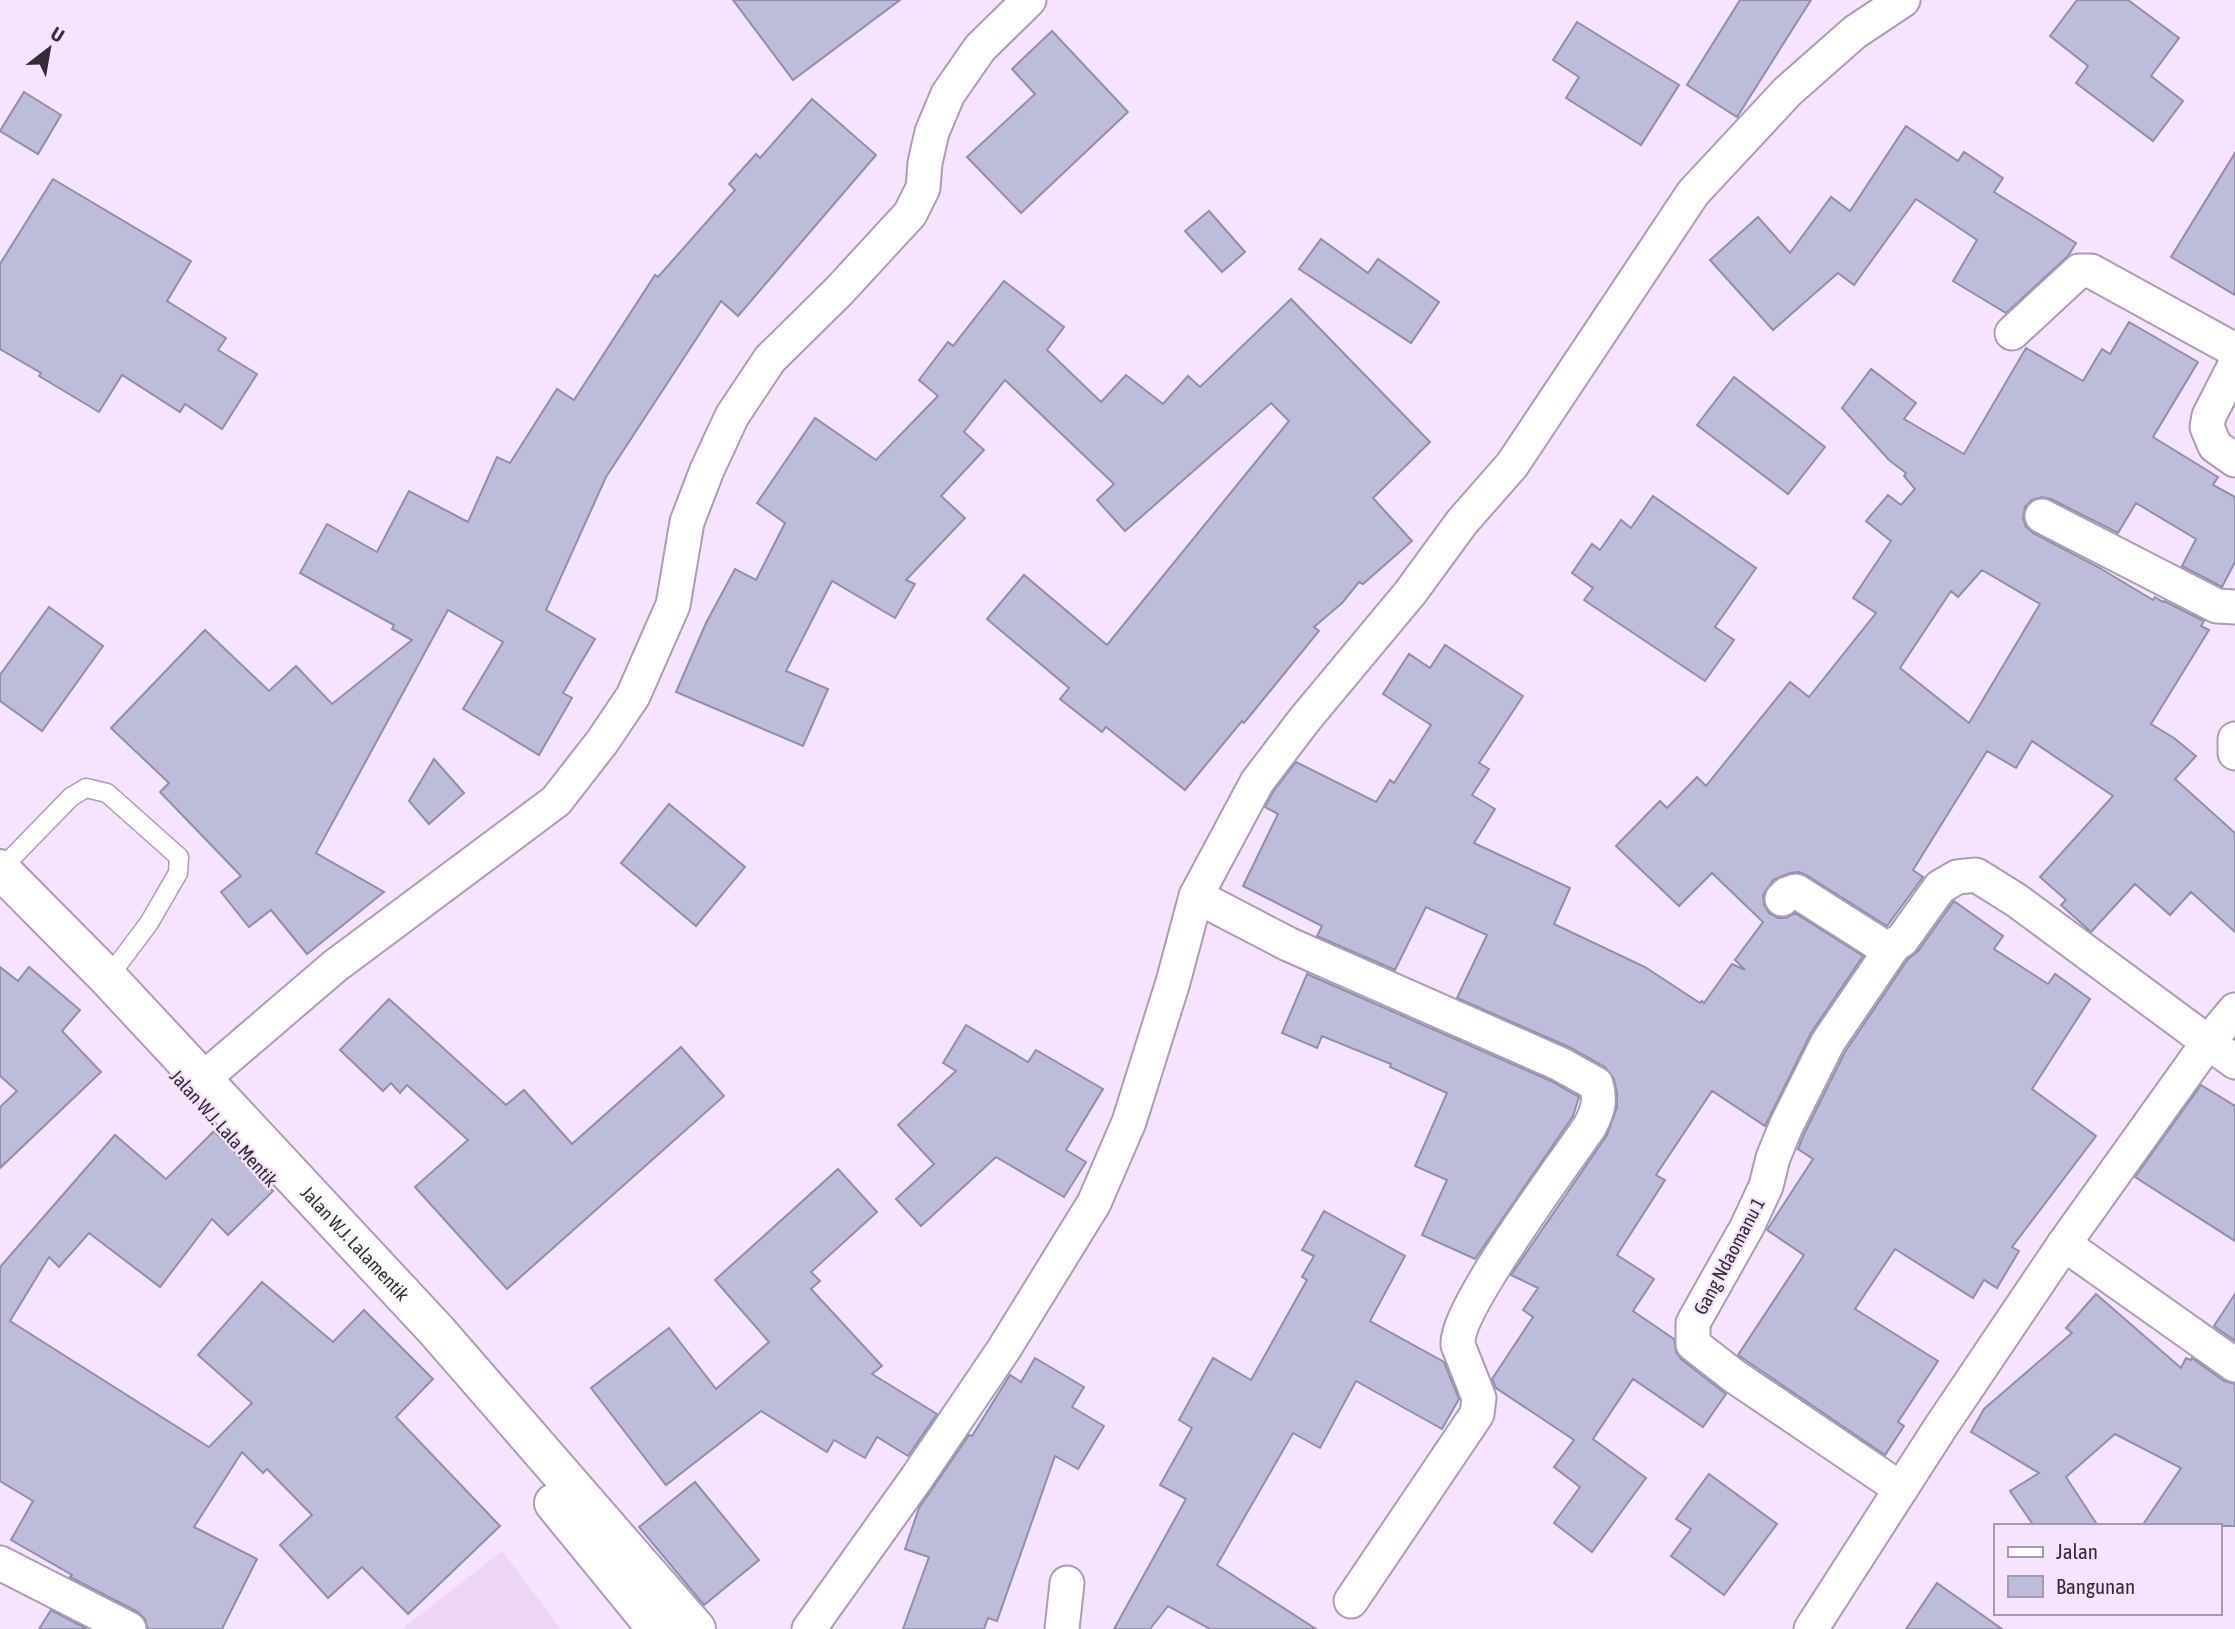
<svg xmlns="http://www.w3.org/2000/svg" width="2235" height="1629" font-family="'Asap Condensed',sans-serif">
<style>
.built{fill:#edd5f6}
.building{fill:#bdbddb;stroke:#8f8fab;stroke-width:2;fill-rule:evenodd}
.lines{fill:none;stroke-linecap:round;stroke-linejoin:round}
.lane-casing{stroke:#ad9bb4;stroke-width:21}
.street-casing{stroke:#ad9bb4;stroke-width:37}
.primary-casing{stroke:#ad9bb4;stroke-width:42}
.lane{stroke:#fff;stroke-width:18}
.street{stroke:#fff;stroke-width:33}
.primary{stroke:#fff;stroke-width:38}
.labels{text-anchor:middle;dominant-baseline:central;stroke-width:5;stroke-linejoin:round;paint-order:stroke}
.street-label{font-size:19px;fill:#342c37;stroke:#f6e3fe}
</style>
<rect width="100%" height="100%" fill="#f6e3fe"/>
<path class="built" d="M 502,1551 L 561,1629 L 402,1629 Z"/>
<g class="building">
<path d="M 733,0 L 900,0 L 793,80 Z"/>
<path d="M 1740,0 L 1811,0 L 1737,117 L 1687,85 Z"/>
<path d="M 2077,0 L 2128,0 L 2179,38 L 2151,76 L 2183,101 L 2153,141 L 2076,83 L 2088,66 L 2050,36 Z"/>
<path d="M 1577,22 L 1679,85 L 1641,145 L 1566,98 L 1579,77 L 1553,60 Z"/>
<path d="M 1052,31 L 1128,112 L 1021,213 L 967,157 L 1035,94 L 1012,69 Z"/>
<path d="M 24,92 L 61,115 L 38,154 L 0,131 Z"/>
<path d="M 812,99 L 876,155 L 738,316 L 721,301 L 606,477 L 546,610 L 595,639 L 563,693 L 572,698 L 539,755 L 463,709 L 503,642 L 448,610 L 316,853 L 384,892 L 307,954 L 271,910 L 249,927 L 221,892 L 241,876 L 160,792 L 169,783 L 111,728 L 205,630 L 269,691 L 296,666 L 332,704 L 412,640 L 392,629 L 394,625 L 300,573 L 327,524 L 377,552 L 409,491 L 468,522 L 497,457 L 510,463 L 557,389 L 574,400 L 655,275 L 658,277 L 735,190 L 729,184 L 756,154 L 760,158 Z"/>
<path d="M 1906,126 L 1958,161 L 1964,152 L 2003,178 L 1994,192 L 2076,243 L 2068,256 L 2006,313 L 1953,281 L 1977,240 L 1916,199 L 1854,285 L 1838,273 L 1773,330 L 1710,260 L 1758,217 L 1790,253 L 1831,197 L 1850,211 Z"/>
<path d="M 2235,153 L 2235,295 L 2171,257 Z"/>
<path d="M 53,179 L 191,261 L 167,301 L 226,338 L 218,350 L 257,374 L 222,429 L 185,404 L 180,412 L 122,375 L 99,412 L 39,376 L 41,373 L 0,349 L 0,264 Z"/>
<path d="M 1209,211 L 1245,252 L 1222,272 L 1185,231 Z"/>
<path d="M 1321,239 L 1368,273 L 1378,259 L 1439,302 L 1411,343 L 1299,269 Z"/>
<path d="M 1004,281 L 1064,327 L 1047,350 L 1101,402 L 1126,375 L 1163,404 L 1188,376 L 1200,387 L 1291,299 L 1430,442 L 1373,498 L 1412,541 L 1363,584 L 1359,582 L 1342,603 L 1314,627 L 1319,631 L 1244,723 L 1242,721 L 1185,790 L 1106,727 L 1102,732 L 1060,699 L 1069,688 L 987,619 L 1024,575 L 1107,645 L 1289,421 L 1271,403 L 1125,531 L 1097,500 L 1114,484 L 1005,380 L 964,432 L 984,450 L 941,496 L 965,518 L 906,580 L 915,584 L 895,618 L 832,581 L 786,671 L 828,689 L 803,746 L 676,692 L 706,623 L 735,569 L 756,580 L 785,523 L 757,503 L 815,418 L 876,460 L 938,396 L 919,380 L 948,342 L 953,346 Z"/>
<path d="M 2129,322 L 2198,362 L 2153,437 L 2218,477 L 2213,485 L 2235,497 L 2235,562 L 2222,587 L 2182,566 L 2196,539 L 2136,503 L 2118,533 L 2051,499 L 2042,497 L 2032,500 L 2025,507 L 2023,518 L 2026,527 L 2033,533 L 2098,567 L 2153,600 L 2155,597 L 2163,602 L 2164,601 L 2204,621 L 2201,626 L 2209,630 L 2151,724 L 2174,738 L 2196,756 L 2175,779 L 2235,833 L 2235,932 L 2191,892 L 2170,915 L 2135,884 L 2091,932 L 2061,905 L 2066,900 L 2040,877 L 2113,796 L 2032,741 L 2016,768 L 1987,751 L 1913,870 L 1923,877 L 1887,926 L 1806,875 L 1799,872 L 1790,873 L 1773,880 L 1763,895 L 1764,905 L 1769,913 L 1778,918 L 1786,918 L 1795,913 L 1863,956 L 1811,1033 L 1765,1126 L 1712,1091 L 1656,1175 L 1665,1180 L 1617,1255 L 1654,1279 L 1633,1311 L 1674,1339 L 1676,1352 L 1681,1359 L 1726,1394 L 1703,1427 L 1633,1379 L 1593,1439 L 1646,1478 L 1592,1552 L 1554,1523 L 1580,1487 L 1554,1467 L 1574,1440 L 1496,1388 L 1492,1379 L 1533,1317 L 1523,1310 L 1538,1288 L 1511,1275 L 1607,1135 L 1617,1107 L 1617,1093 L 1614,1079 L 1605,1067 L 1569,1047 L 1457,998 L 1487,935 L 1426,907 L 1395,970 L 1317,936 L 1322,926 L 1243,886 L 1278,814 L 1265,807 L 1273,792 L 1296,762 L 1376,802 L 1390,780 L 1394,783 L 1431,725 L 1383,694 L 1409,654 L 1430,668 L 1445,645 L 1523,696 L 1479,763 L 1489,769 L 1472,795 L 1495,809 L 1474,843 L 1570,888 L 1554,924 L 1645,967 L 1700,1003 L 1702,1001 L 1704,1003 L 1732,964 L 1745,970 L 1735,960 L 1763,922 L 1712,873 L 1679,906 L 1616,846 L 1660,801 L 1667,808 L 1697,777 L 1706,786 L 1790,682 L 1809,697 L 1876,613 L 1853,598 L 1891,541 L 1866,521 L 1888,495 L 1901,505 L 1915,489 L 1904,476 L 1906,473 L 1889,460 L 1842,408 L 1871,369 L 1916,403 L 1904,419 L 1964,454 L 2026,348 L 2083,381 L 2102,349 L 2110,354 ZM 1982,570 L 2040,604 L 1969,723 L 1900,668 L 1951,591 L 1958,597 Z"/>
<path d="M 1734,377 L 1825,447 L 1788,494 L 1697,425 Z"/>
<path d="M 1653,496 L 1756,568 L 1715,627 L 1734,640 L 1705,681 L 1584,600 L 1593,588 L 1572,573 L 1592,544 L 1600,550 L 1621,520 L 1631,528 Z"/>
<path d="M 49,607 L 103,646 L 42,731 L 0,701 L 0,675 Z"/>
<path d="M 434,759 L 464,793 L 429,824 L 409,801 Z"/>
<path d="M 669,804 L 745,867 L 696,926 L 621,863 Z"/>
<path d="M 1954,901 L 2003,936 L 1994,949 L 2048,984 L 2055,974 L 2090,999 L 2032,1089 L 2096,1136 L 2012,1247 L 2019,1251 L 1997,1288 L 1984,1280 L 1973,1298 L 1895,1249 L 1855,1309 L 1938,1361 L 1898,1422 L 1904,1426 L 1885,1455 L 1738,1355 L 1804,1255 L 1767,1230 L 1813,1159 L 1798,1149 L 1804,1134 L 1845,1052 L 1908,959 L 1918,951 Z"/>
<path d="M 0,967 L 18,981 L 29,967 L 80,1010 L 62,1031 L 101,1072 L 0,1168 L 0,1107 L 17,1091 L 0,1076 Z"/>
<path d="M 1307,974 L 1551,1081 L 1579,1097 L 1573,1116 L 1475,1259 L 1422,1235 L 1447,1180 L 1415,1166 L 1447,1093 L 1390,1067 L 1391,1064 L 1322,1036 L 1317,1048 L 1282,1033 Z"/>
<path d="M 389,999 L 506,1105 L 524,1090 L 572,1144 L 681,1047 L 724,1096 L 507,1289 L 415,1187 L 468,1140 L 407,1085 L 400,1093 L 391,1083 L 383,1091 L 340,1050 Z"/>
<path d="M 966,1025 L 1028,1062 L 1036,1050 L 1103,1089 L 1066,1150 L 1086,1162 L 1064,1197 L 996,1157 L 921,1226 L 896,1199 L 934,1164 L 898,1125 L 956,1071 L 943,1063 Z"/>
<path d="M 2201,1085 L 2235,1106 L 2235,1241 L 2135,1177 Z"/>
<path d="M 214,1131 L 273,1191 L 228,1235 L 212,1219 L 160,1287 L 89,1233 L 59,1267 L 49,1257 L 10,1321 L 209,1447 L 252,1403 L 198,1355 L 262,1282 L 333,1342 L 364,1310 L 433,1379 L 396,1417 L 500,1526 L 408,1614 L 362,1567 L 328,1598 L 280,1545 L 312,1515 L 267,1469 L 263,1473 L 242,1452 L 194,1527 L 257,1559 L 222,1629 L 148,1629 L 145,1619 L 138,1612 L 70,1577 L 72,1575 L 11,1540 L 33,1501 L 0,1481 L 0,1267 L 115,1135 L 166,1179 Z"/>
<path d="M 838,1169 L 877,1212 L 811,1272 L 820,1281 L 811,1289 L 882,1366 L 872,1374 L 937,1414 L 908,1456 L 877,1437 L 865,1458 L 834,1440 L 827,1452 L 761,1411 L 666,1485 L 591,1388 L 669,1328 L 716,1389 L 769,1342 L 715,1280 Z"/>
<path d="M 1324,1211 L 1405,1256 L 1370,1321 L 1444,1362 L 1459,1399 L 1442,1429 L 1356,1381 L 1320,1448 L 1293,1433 L 1217,1565 L 1316,1629 L 1210,1629 L 1168,1606 L 1150,1629 L 1114,1629 L 1186,1499 L 1160,1485 L 1192,1428 L 1179,1420 L 1213,1358 L 1251,1380 L 1307,1280 L 1302,1277 L 1314,1256 L 1302,1250 Z"/>
<path d="M 2096,1294 L 2181,1368 L 2186,1358 L 2191,1360 L 2192,1358 L 2224,1381 L 2235,1384 L 2235,1526 L 2142,1526 L 2181,1468 L 2115,1434 L 2066,1477 L 2098,1526 L 2034,1526 L 2010,1491 L 2039,1473 L 1971,1432 L 1984,1409 L 2072,1333 L 2066,1328 Z"/>
<path d="M 2235,1294 L 2235,1341 L 2214,1326 Z"/>
<path d="M 1035,1358 L 1084,1387 L 1072,1407 L 1104,1426 L 1078,1469 L 1055,1456 L 997,1621 L 988,1618 L 984,1629 L 903,1629 L 929,1557 L 905,1549 L 919,1508 L 969,1435 L 972,1436 L 1010,1375 L 1021,1382 Z"/>
<path d="M 1709,1474 L 1777,1524 L 1724,1595 L 1671,1556 L 1691,1529 L 1676,1519 Z"/>
<path d="M 695,1482 L 759,1560 L 704,1605 L 639,1527 Z"/>
<path d="M 1937,1583 L 2002,1629 L 1906,1629 Z"/>
<path d="M 51,1610 L 87,1629 L 39,1629 Z"/>
</g>
<g class="lines">
<defs>
<path id="lane" d="M 0,870 L 71,797 L 86,788 L 107,793 L 179,857 L 178,873 L 149,923 L 107,979"/>
<g id="street">
<path d="M 2012,333 L 2079,271 L 2091,271 L 2231,348 L 2235,357"/>
<path d="M 2235,365 L 2209,416 L 2207,427 L 2215,446 L 2235,460"/>
<path d="M 2042,516 L 2217,606 L 2235,607"/>
<path d="M 2235,739 L 2235,753"/>
<path d="M 1196,896 L 1288,944 L 1560,1064 L 1596,1084 C 1601,1101 1598,1110 1590,1126 C 1565,1163 1455,1309 1458,1345 L 1479,1398 L 1477,1414 L 1351,1601"/>
<path d="M 1782,899 L 1787,894 L 1796,891 L 1887,949 L 1902,940 L 1940,887 L 1957,877 L 1976,875 L 2016,900 L 2235,1062"/>
<path d="M 1892,948 L 1828,1042 L 1786,1126 L 1773,1158 L 1766,1186 L 1747,1227 L 1693,1323 L 1693,1344 L 1734,1376 L 1901,1489"/>
<path d="M 203,1079 L 335,966 L 556,801 L 602,742 L 633,696 L 673,605 L 687,522 L 707,470 L 732,416 L 770,359 L 839,291 L 910,214 L 923,188 L 925,163 L 932,132 L 948,94 L 980,48 L 1029,0"/>
<path d="M 2064,1244 L 2235,1365"/>
<path d="M 0,1563 L 129,1629"/>
<path d="M 809,1629 L 916,1479 L 1004,1349 L 1094,1203 L 1129,1122 L 1173,982 L 1196,896 L 1257,782 L 1305,719 L 1410,593 L 1462,522 L 1512,465 L 1693,193 L 1787,92 L 1855,32 L 1903,0"/>
<path d="M 1062,1629 L 1067,1583"/>
<path d="M 1811,1629 L 1940,1428 L 2064,1244 L 2209,1041 L 2235,1010"/>
</g>
<g id="primary">
<path id="s1" d="M 0,869 L 108,978 L 436,1330 L 696,1629"/>
<path d="M 554,1503 L 657,1629"/>
</g>
</defs>
<use href="#lane" class="lane-casing"/>
<use href="#street" class="street-casing"/>
<use href="#primary" class="primary-casing"/>
<use href="#lane" class="lane"/>
<use href="#street" class="street"/>
<use href="#primary" class="primary"/>
</g>
<g class="labels">
<g class="street-label">
<text transform="translate(224 1128) rotate(48)">Jalan W.J. Lala Mentik</text>
<text stroke="none"><textPath href="#s1" startOffset="516">Jalan W.J. Lalamentik</textPath></text>
<text transform="translate(1729 1256) rotate(-62)">Gang Ndaomanu 1</text>
</g>
</g>
<rect x="1994" y="1524" width="228" height="91" fill="#f6e3fe" stroke="#a89aae" stroke-width="2"/>
<rect x="2008" y="1547" width="35" height="10" fill="#ffffff" stroke="#a89aae" stroke-width="2"/>
<text x="2056" y="1559" font-size="21" fill="#342c37">Jalan</text>
<rect x="2008" y="1576" width="35" height="21" fill="#bdbddb" stroke="#a89aae" stroke-width="2"/>
<text x="2056" y="1594" font-size="21" fill="#342c37">Bangunan</text>
<g transform="translate(49 49) rotate(31)" stroke="#f6e3fe" stroke-width="5" paint-order="stroke">
<path d="M0-5L12 26L0 18L-12 26Z" fill="#342c37"/>
<text y="-10" font-size="19" font-weight="bold" text-anchor="middle" fill="#342c37">U</text>
</g>
</svg>
